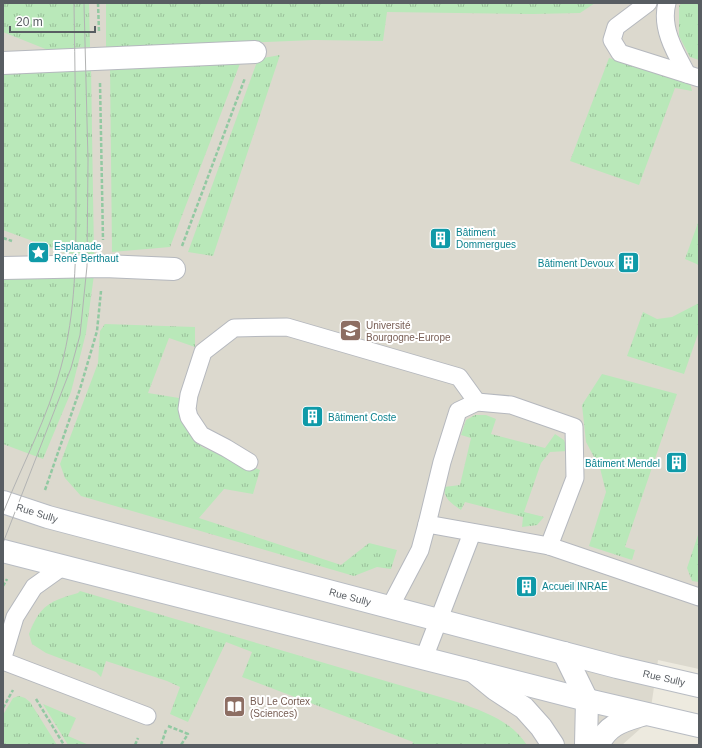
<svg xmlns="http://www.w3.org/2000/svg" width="702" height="748" font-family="Arial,sans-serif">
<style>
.education{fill:#dcd9ce}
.grass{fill:url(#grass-tufts)}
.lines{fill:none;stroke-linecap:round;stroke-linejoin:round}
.lane-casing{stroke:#b5b8be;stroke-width:19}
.street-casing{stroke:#b5b8be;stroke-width:24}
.secondary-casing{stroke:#b8bcc3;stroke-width:24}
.path{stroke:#92c9a2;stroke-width:2.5;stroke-dasharray:4 2;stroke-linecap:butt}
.lane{stroke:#fff;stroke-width:17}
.street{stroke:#fff;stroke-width:22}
.secondary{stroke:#fff;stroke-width:22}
.tram{stroke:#b2b3b3;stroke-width:1}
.labels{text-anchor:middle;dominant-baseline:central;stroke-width:4;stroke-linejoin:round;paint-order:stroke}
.culture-label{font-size:10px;fill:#0d838f;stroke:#fff;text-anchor:start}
.education-label{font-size:10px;fill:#785e54;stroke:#fff;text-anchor:start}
.street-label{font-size:10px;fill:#585d62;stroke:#fff}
</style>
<defs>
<pattern id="grass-tufts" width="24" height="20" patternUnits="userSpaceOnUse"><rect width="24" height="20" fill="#b9e8b9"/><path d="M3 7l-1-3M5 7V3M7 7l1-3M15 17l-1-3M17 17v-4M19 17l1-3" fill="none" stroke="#99bf9a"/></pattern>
</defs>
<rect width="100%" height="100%" fill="#edeadf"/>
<path class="education" d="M 3,3 L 699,3 L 699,669 L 658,660 L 649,721 L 622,745 L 3,745 Z"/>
<g class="grass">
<path d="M 3,3 L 89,3 L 90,47 L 48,50 L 3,32 Z"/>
<path d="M 106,3 L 595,3 L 580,13 L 533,14 L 387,12 L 383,41 L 314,40 L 106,49 Z"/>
<path d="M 682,3 L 699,3 L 699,60 L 690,57 L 679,36 L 679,6 Z"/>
<path d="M 244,53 L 170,247 L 112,252 L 110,64 Z"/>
<path d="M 280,55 L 213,256 L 188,252 L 258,59 Z"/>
<path d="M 609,58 L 690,83 L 692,91 L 675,88 L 639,185 L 570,161 Z"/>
<path d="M 91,68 L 94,255 L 65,253 L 3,230 L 3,70 Z"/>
<path d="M 699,220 L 699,265 L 685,259 Z"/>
<path d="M 94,275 L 86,333 L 71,392 L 43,459 L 3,444 L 3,277 Z"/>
<path d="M 699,303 L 699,331 L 684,374 L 627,356 L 643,312 L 657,319 L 672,317 Z"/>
<path d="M 105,324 L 195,327 L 195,347 L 169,338 L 148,393 L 179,398 L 179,417 L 202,447 L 260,470 L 253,494 L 224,489 L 199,518 L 341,565 L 369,543 L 397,550 L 391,569 L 377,567 L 354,576 L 81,496 L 65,478 L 60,464 L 98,363 L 100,331 Z"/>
<path d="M 602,374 L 677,394 L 625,547 L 635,550 L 632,560 L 589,546 L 606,492 L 600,468 L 586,442 L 582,405 Z"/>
<path d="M 475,415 L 486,415 L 496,419 L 491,434 L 545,448 L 555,434 L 564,440 L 568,451 L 550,452 L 541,463 L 524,512 L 544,517 L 537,525 L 522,527 L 523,517 L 465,502 L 461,510 C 451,503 444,499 444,487 L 460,485 L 471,438 L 461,435 L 466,420 Z"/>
<path d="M 699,532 L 699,582 L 692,581 L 687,568 Z"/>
<path d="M 80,591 L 457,702 C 485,712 510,720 527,745 L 412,745 L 413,742 L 242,677 L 252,652 L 226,642 L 188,722 L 170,714 L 180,687 L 167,681 L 106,661 L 101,677 L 96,672 L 46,653 L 32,644 L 29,634 C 40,605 50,601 78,593 Z"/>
<path d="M 19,696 L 25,698 L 30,702 L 57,745 L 3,745 L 3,715 L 13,698 Z"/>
<path d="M 43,704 L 76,718 L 68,736 L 89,745 L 68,745 Z"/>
</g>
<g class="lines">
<defs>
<g id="lane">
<path d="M 648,3 L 616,27 L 612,40 L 620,53 L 699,78"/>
<path d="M 667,3 C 660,28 676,54 687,74"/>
<path d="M 249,462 L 226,448 L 201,435 L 189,417 L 187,409 L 189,395 L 203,352 L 234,328 L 287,327 L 459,377 L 477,402"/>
<path d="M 427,524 L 442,462 L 458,411 L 477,402 L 511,405 L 574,427 L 575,478 L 549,546"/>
<path d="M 390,607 L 420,550 L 427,524 L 549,546 L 699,597"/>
<path d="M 3,657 L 15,617 L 34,587 L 62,567"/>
<path d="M 424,658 L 472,533"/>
<path d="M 3,661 L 147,716"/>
</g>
<g id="street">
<path d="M 3,63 L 255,52"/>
<path d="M 3,268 L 104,266 L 174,269"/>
<path d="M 564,653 L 587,700 L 586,745"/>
<path d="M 473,671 L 495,689 L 524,708 L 541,727 L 553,745"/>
<path d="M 598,745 C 609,723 623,721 645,714"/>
</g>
<g id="secondary">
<path d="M 3,502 L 48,517 L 617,667 L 699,686"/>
<path d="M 3,551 L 587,700 L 699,726"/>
</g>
</defs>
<use href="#lane" class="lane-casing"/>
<use href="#street" class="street-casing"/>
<use href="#secondary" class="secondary-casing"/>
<g class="path">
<path d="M 98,3 L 99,32"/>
<path d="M 100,83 L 103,240"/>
<path d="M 3,238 L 12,241"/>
<path d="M 182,246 L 245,78"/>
<path d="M 45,490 L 80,389 L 97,331 L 101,291"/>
<path d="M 3,586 L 7,579"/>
<path d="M 36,699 L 64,745"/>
<path d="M 3,708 L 13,690"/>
<path d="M 168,726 L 188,734 L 181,745"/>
<path d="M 135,745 L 138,738"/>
<path d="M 161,745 L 166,730"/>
</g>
<use href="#lane" class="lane"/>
<use href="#street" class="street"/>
<use href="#secondary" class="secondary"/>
<g class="tram">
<path d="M 3,513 C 22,465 48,417 61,367 C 76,312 76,256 76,199 C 76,134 75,68 74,3"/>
<path d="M 3,543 L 71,368 L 80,335 L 87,266 L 88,160 L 84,3"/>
</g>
</g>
<defs>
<symbol id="building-square" viewBox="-11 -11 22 22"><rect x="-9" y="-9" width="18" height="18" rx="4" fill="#0f9aa8" stroke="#fff"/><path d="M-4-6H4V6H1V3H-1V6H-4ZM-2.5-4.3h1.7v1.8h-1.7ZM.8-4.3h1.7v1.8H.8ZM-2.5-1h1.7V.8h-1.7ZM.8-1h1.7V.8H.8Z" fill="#fff"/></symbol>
<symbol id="sight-square" viewBox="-11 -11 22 22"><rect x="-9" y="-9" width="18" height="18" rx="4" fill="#0f9aa8" stroke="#fff"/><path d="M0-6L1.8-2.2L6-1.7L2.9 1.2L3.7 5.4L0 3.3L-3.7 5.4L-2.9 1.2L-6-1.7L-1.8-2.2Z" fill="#fff"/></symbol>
<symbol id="university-square" viewBox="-11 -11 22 22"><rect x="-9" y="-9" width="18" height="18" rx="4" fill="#8d6e63" stroke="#fff"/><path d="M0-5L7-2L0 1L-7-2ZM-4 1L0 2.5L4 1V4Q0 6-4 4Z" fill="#fff"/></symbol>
<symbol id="library-square" viewBox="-11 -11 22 22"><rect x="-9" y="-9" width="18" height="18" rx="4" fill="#8d6e63" stroke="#fff"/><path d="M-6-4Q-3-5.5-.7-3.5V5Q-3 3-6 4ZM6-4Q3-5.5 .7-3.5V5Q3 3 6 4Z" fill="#fff"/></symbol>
</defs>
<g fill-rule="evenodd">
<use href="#building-square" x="428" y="226" width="25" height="25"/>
<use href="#sight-square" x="26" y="240" width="25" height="25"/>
<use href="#building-square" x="616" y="250" width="25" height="25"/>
<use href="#university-square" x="338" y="318" width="25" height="25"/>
<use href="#building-square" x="300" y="404" width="25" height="25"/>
<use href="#building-square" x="664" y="450" width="25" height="25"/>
<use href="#building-square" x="514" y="574" width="25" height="25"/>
<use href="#library-square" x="222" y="694" width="25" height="25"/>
</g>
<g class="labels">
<g class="culture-label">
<text x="456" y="232">Bâtiment<tspan x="456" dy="12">Dommergues</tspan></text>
<text x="54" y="246">Esplanade<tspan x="54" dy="12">René Berthaut</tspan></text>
<text x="614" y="263" text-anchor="end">Bâtiment Devoux</text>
<text x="328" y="417">Bâtiment Coste</text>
<text x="660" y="463" text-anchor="end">Bâtiment Mendel</text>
<text x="542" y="586">Accueil INRAE</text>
</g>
<g class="education-label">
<text x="366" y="325">Université<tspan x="366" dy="12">Bourgogne-Europe</tspan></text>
<text x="250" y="701">BU Le Cortex<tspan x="250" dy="12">(Sciences)</tspan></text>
</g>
<g class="street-label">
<text transform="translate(37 513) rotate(17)">Rue Sully</text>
<text transform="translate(350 597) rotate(15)">Rue Sully</text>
<text transform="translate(664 678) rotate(13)">Rue Sully</text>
</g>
</g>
<rect width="702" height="748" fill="none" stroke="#585d62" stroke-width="8"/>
<path d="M10 26v6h85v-6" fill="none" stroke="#585d62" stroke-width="2"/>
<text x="16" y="26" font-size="12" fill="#585d62" stroke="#ffffff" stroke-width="3" paint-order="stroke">20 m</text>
</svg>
